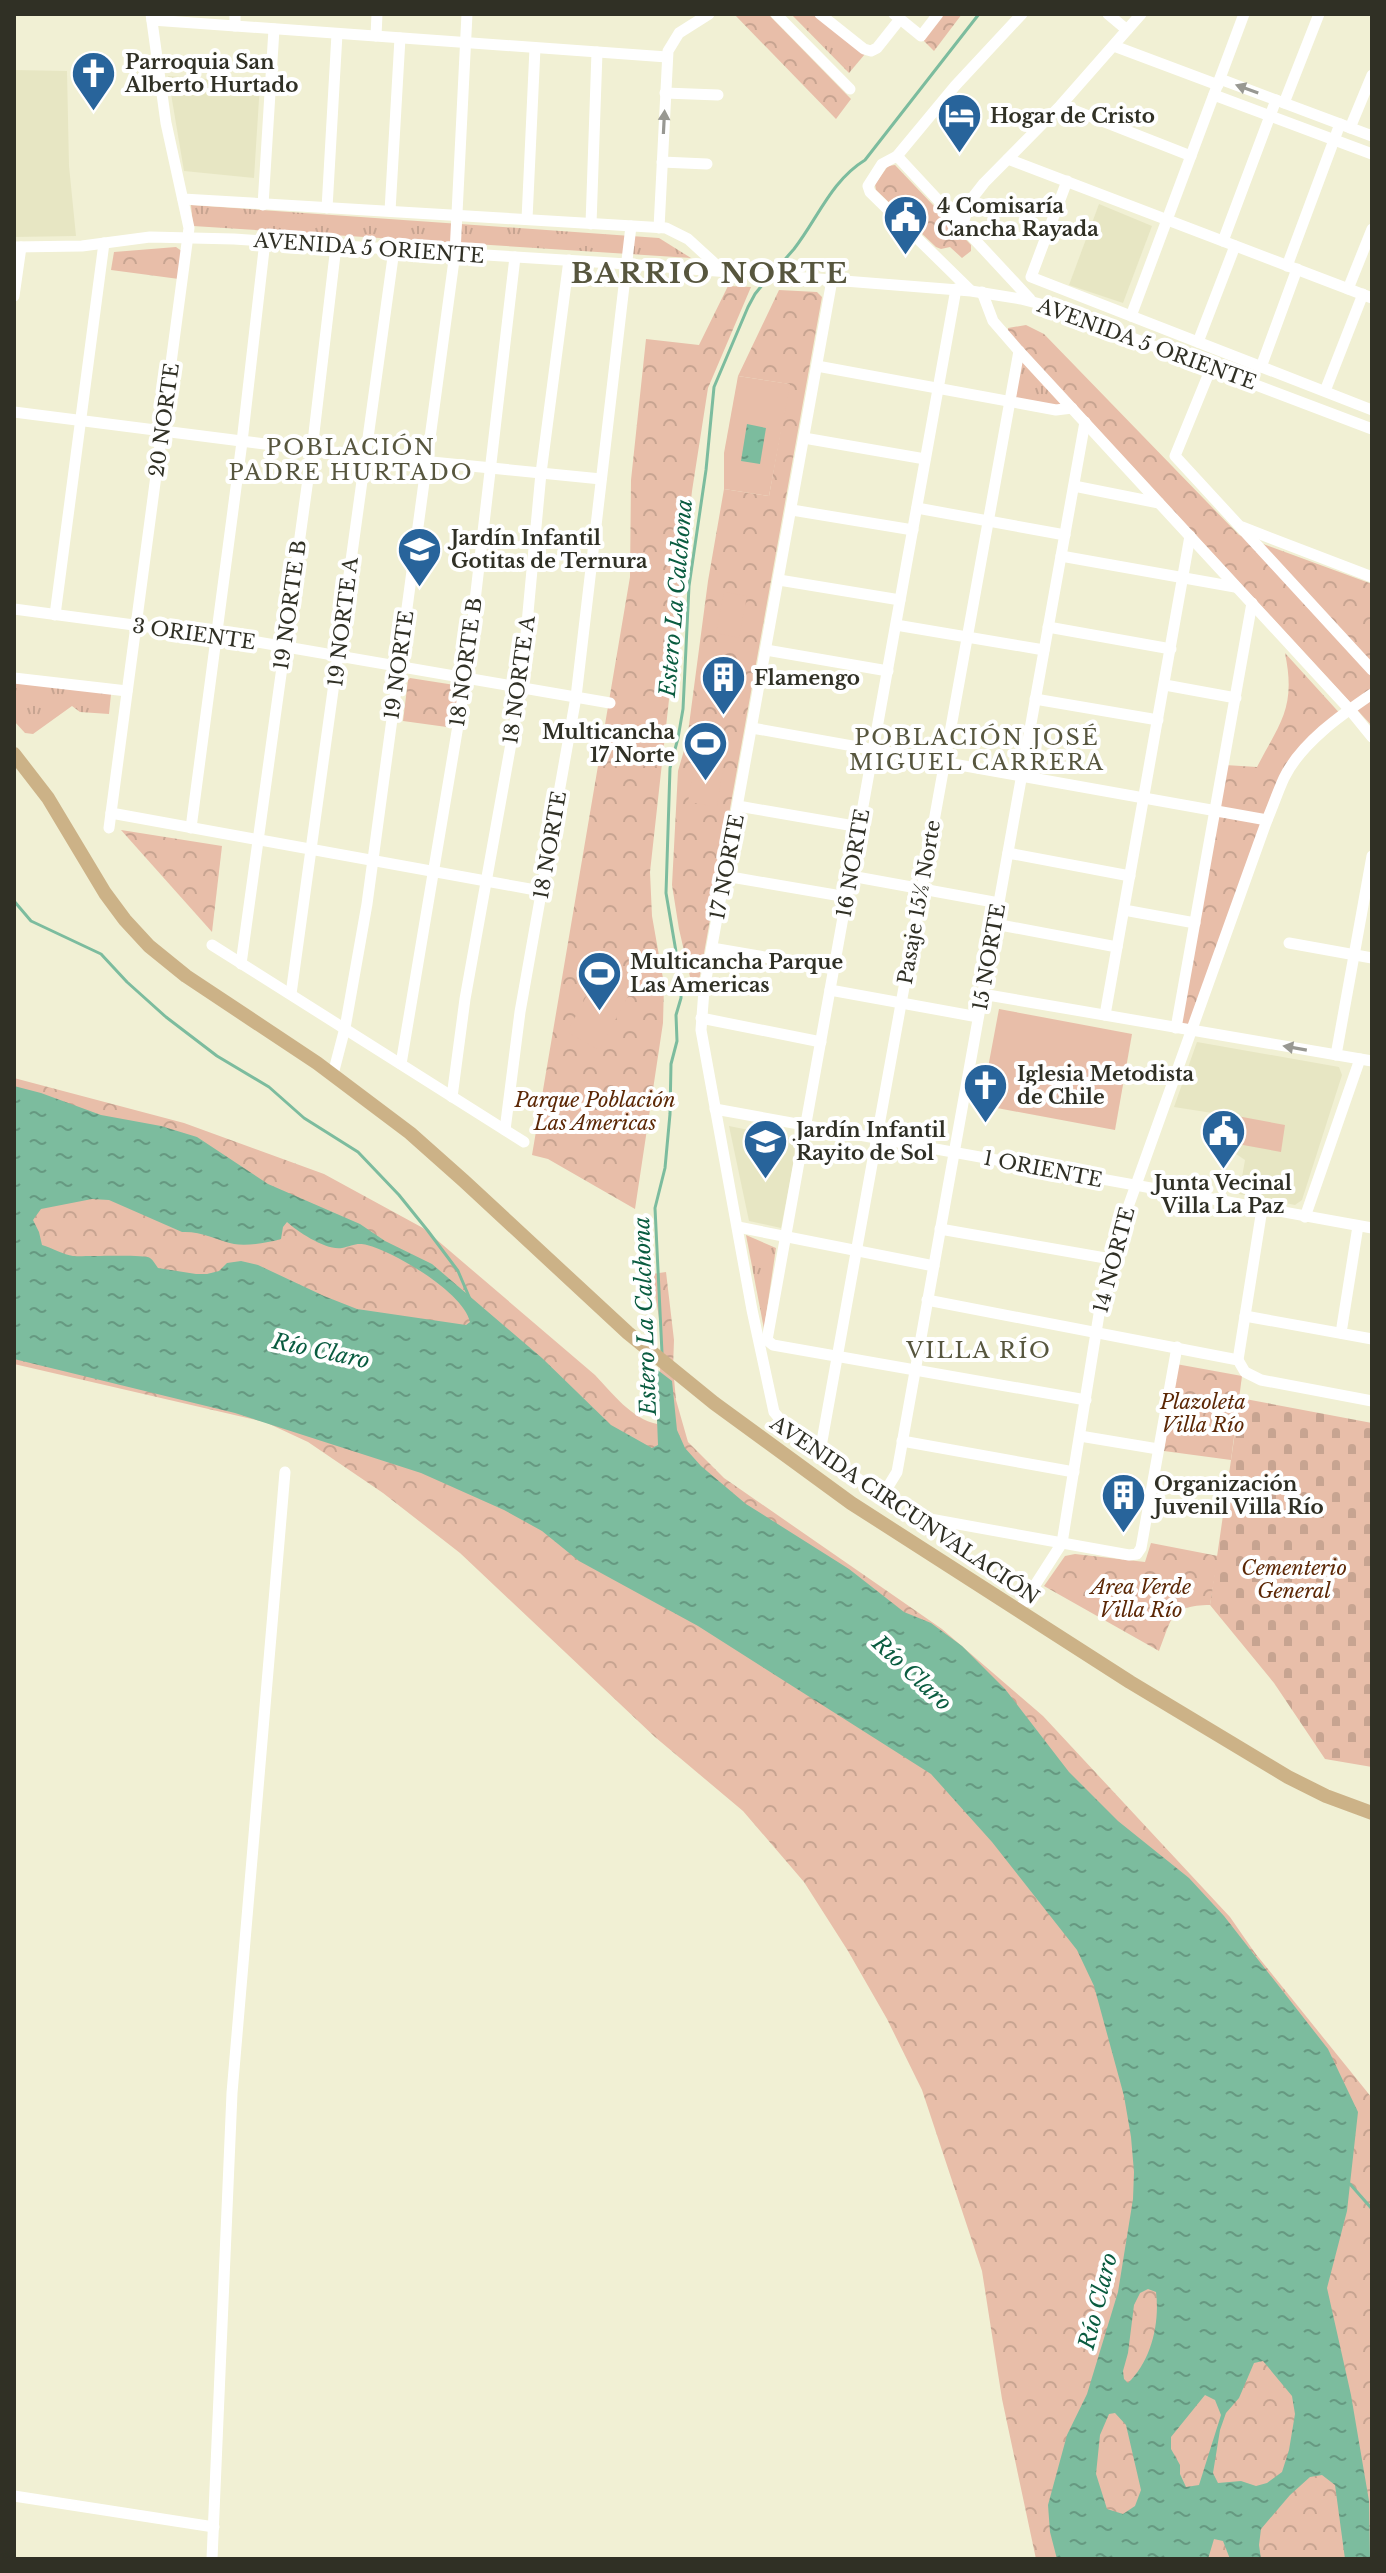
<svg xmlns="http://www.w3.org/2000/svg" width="1386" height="2573" font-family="'Libre Baskerville',serif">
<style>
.built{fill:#e7e6c3}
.grass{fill:url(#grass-tufts)}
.cemetery{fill:url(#cemetery-stones)}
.park{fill:url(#park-crowns)}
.garden{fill:#e8bea9}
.water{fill:url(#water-ripples);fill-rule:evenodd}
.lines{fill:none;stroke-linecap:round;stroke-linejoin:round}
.stream{stroke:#7cbc9e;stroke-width:3}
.minor{stroke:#fff;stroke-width:11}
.major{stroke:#ccb287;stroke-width:14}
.oneway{fill:#989892}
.labels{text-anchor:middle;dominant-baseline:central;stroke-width:8;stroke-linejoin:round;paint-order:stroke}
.poi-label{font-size:20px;font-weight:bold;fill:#303025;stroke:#fff;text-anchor:start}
.street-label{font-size:20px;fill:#303025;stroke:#fff}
.park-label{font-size:20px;font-style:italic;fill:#5c2806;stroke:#fff}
.neighbourhood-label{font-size:22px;letter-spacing:2px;fill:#57563e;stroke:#fff}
.water-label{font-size:22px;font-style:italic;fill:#0a5c40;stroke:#fff}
.district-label{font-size:28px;font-weight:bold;letter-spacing:2px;fill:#57563e;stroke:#fff}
</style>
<defs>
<pattern id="grass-tufts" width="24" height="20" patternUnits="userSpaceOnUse" patternTransform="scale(2)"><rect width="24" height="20" fill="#e8bea9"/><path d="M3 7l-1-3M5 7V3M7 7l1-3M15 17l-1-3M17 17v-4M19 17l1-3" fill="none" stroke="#c7a491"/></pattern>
<pattern id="cemetery-stones" width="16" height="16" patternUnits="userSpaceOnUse" patternTransform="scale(2)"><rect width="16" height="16" fill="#e8bea9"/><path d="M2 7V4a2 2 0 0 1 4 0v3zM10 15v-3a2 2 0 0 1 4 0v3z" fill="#c7a491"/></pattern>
<pattern id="park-crowns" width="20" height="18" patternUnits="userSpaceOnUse" patternTransform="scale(2)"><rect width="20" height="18" fill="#e8bea9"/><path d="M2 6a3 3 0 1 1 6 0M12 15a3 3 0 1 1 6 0" fill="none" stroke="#c7a491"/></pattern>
<pattern id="water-ripples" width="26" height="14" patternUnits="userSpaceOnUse" patternTransform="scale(2)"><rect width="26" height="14" fill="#7cbc9e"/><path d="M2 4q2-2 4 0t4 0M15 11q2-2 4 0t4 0" fill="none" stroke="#669981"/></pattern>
</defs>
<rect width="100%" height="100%" fill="#f1f0d4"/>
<g class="built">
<path d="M 14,70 L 67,71 L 69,166 L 76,236 L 14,237 Z"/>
<path d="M 168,76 L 260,83 L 254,178 L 184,171 Z"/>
<path d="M 1099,204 L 1152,226 L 1123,303 L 1069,285 Z"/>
<path d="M 1197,1042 L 1339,1067 L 1342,1075 L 1302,1200 L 1295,1205 L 1239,1194 L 1245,1160 L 1221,1144 L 1225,1115 L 1174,1107 Z"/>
<path d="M 729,1126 L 798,1140 L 781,1228 L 749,1221 Z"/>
</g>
<g class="grass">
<path d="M 791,14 L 815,14 L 865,54 L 849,73 Z"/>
<path d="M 191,205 L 659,238 L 691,258 L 193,226 Z"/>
<path d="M 1022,360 L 1061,402 L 1060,407 L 1015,399 Z"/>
<path d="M 14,679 L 111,694 L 109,714 L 80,712 L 72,706 L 33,734 L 25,733 L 14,721 Z"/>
<path d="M 746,1235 L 776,1248 L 764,1329 Z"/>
</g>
<path class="cemetery" d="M 1240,1398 L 1372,1423 L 1372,1767 L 1325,1759 L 1274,1683 L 1210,1605 Z"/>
<g class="park">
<path d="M 734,14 L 768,14 L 851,99 L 836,119 Z"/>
<path d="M 944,14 L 962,14 L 934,51 L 923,40 Z"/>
<path d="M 895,165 L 971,245 L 971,251 L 962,258 L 950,247 L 941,249 L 936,247 L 876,190 L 875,184 L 888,166 Z"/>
<path d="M 176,247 L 183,252 L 179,279 L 111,270 L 114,252 Z"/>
<path d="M 728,286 L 751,287 L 708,388 L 692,491 L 650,872 L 652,916 L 664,984 L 663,1023 L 635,1209 L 548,1159 L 532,1155 L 630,577 L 631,480 L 646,339 L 699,345 Z"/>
<path d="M 779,290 L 817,292 L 822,297 L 699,981 L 693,990 L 679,929 L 672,885 L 678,771 L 687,740 L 708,581 L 724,489 L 769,496 L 789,384 L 738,376 Z"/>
<path d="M 1026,325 L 1044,334 L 1239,535 L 1372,584 L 1372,726 L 1008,332 L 1008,328 Z"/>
<path d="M 1285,653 L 1344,718 L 1288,765 L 1189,1026 L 1180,1023 L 1225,765 L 1257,767 C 1281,721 1296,707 1285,653 Z"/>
<path d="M 410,678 L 461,686 L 454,728 L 403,721 L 408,680 Z"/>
<path d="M 121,830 L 222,846 L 212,932 Z"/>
<path d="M 14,1078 L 184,1123 L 324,1174 L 423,1228 L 595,1375 C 612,1393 632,1419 657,1424 L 662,1337 L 652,1274 L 666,1272 L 674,1340 L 673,1368 L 676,1400 L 688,1442 L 724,1478 L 942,1629 L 1043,1716 L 1230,1917 L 1255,1953 L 1372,2098 L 1372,2559 L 1036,2559 L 1002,2399 L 982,2271 L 922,2090 L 887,2019 L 848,1951 L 804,1882 L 743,1811 L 655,1737 L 460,1553 L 383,1493 L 308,1442 L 265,1422 L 14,1364 Z"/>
<path d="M 1176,1364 L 1242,1376 L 1231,1460 L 1164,1451 Z"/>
<path d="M 1151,1543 L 1218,1556 L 1210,1605 C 1169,1606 1173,1617 1159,1651 L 1044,1586 L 1065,1556 L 1075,1554 L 1145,1562 Z"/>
</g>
<g class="garden">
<path d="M 738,376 L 790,384 L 769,496 L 724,489 L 724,453 Z"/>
<path d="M 724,592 L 747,596 L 739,638 L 716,633 Z"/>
<path d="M 695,758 L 724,763 L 717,807 L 688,802 Z"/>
<path d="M 599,973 L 631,991 L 599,1050 L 567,1032 Z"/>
<path d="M 999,1009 L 1132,1034 L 1115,1130 L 981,1105 Z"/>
<path d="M 1237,1116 L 1285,1125 L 1281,1152 L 1232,1143 Z"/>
</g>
<g class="water">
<path d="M 747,424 L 766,428 L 760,464 L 741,461 Z"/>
<path d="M 14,1086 L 41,1093 L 101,1115 L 161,1126 L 197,1137 L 268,1184 L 360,1224 L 385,1241 L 432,1264 L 542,1358 L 611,1425 L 652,1448 L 658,1445 L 655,1368 L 672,1381 L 677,1430 L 685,1448 L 701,1466 L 746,1504 L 849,1569 L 904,1612 L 931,1623 L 962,1646 L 1005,1689 L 1069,1772 L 1118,1821 L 1189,1878 L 1224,1916 L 1328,2049 L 1358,2112 L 1347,2211 L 1327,2288 L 1351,2395 L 1369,2501 L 1370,2559 L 1345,2559 L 1335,2485 L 1322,2475 L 1310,2477 L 1290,2495 L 1261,2529 L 1259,2545 L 1261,2559 L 1230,2559 L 1223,2541 L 1214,2539 L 1208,2559 L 1057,2559 L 1050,2532 L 1048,2505 L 1067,2435 L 1087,2394 L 1118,2292 L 1133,2199 L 1134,2172 L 1131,2137 L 1124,2096 L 1094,1986 L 1077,1950 L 992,1842 L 931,1774 L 698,1626 L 579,1561 L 542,1531 L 504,1510 L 421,1473 L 235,1413 L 14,1359 ZM 92,1199 L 109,1200 L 182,1232 C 201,1231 216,1240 234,1244 C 248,1246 267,1243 281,1239 L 283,1227 L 287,1222 C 298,1232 327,1251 342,1248 C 351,1246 357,1242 367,1245 C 395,1252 464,1293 470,1322 L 466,1325 L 357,1309 L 324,1296 L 258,1265 L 241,1261 L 227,1263 L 219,1271 L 207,1274 L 196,1274 L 158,1268 C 155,1264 153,1260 150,1258 C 144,1254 85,1257 73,1256 C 64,1255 52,1248 42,1245 L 39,1232 L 33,1220 L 41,1209 ZM 1148,2289 L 1156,2292 C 1160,2324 1151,2361 1128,2383 L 1124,2379 L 1123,2371 L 1128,2353 L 1134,2305 L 1140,2293 ZM 1263,2361 L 1292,2396 L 1295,2414 L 1289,2450 L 1282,2472 L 1267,2483 L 1256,2486 L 1241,2481 L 1218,2483 L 1213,2473 L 1220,2430 L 1226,2413 L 1239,2398 L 1254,2363 ZM 1205,2395 L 1215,2400 L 1221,2415 L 1199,2485 L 1186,2487 L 1180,2474 L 1180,2465 L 1171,2449 L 1171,2437 ZM 1115,2413 L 1126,2425 L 1141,2490 L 1135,2506 L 1123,2514 L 1107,2509 L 1096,2474 L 1100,2435 L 1109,2414 Z"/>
</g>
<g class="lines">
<g class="stream">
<path d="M 773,273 C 780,265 787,257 794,249 C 818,218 831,181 865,160 L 979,14"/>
<path d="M 14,901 L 31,921 L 101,954 L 127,982 L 166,1017 L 217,1056 L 269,1087 L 304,1118 L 358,1152 L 399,1195 L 428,1231 L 458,1271 L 470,1299"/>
<path d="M 662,1353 L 655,1208 L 665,1168 L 670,1114 L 671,1064 L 677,1041 L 676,1015 L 681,998 L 681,981 L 666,893 L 670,768 L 678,738 L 683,709 L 689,586 L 706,470 L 714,387 L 748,307 L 755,294 L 768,278"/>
<path d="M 1350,2184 L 1372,2209"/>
</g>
<g class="minor">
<path d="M 776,14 L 850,89"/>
<path d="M 820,14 L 864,49 L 871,51 L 877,48 L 900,19"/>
<path d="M 894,14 L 921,36 L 938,14"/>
<path d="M 1108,14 L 1127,30"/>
<path d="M 152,20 L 667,57"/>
<path d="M 235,26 L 235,14"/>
<path d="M 376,36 L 377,14"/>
<path d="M 1114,46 L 1218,85"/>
<path d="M 1220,79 L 1372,136"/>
<path d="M 665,93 L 718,95"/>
<path d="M 1214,95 L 1372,154"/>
<path d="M 1284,103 L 1319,14"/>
<path d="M 1061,105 L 1191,156"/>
<path d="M 1350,128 L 1372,75"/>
<path d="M 897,156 L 1030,299"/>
<path d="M 1008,159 L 1372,298"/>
<path d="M 662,162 L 707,164"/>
<path d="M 1067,181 L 1031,277 L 1372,410"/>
<path d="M 183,199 L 666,228 L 688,239 L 723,271"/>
<path d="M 263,205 L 274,29"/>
<path d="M 327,208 L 337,34"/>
<path d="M 390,211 L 400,38"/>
<path d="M 527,219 L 535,48"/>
<path d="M 591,224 L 597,52"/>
<path d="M 962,227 L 970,201 L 984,183 L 1061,105 L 1141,14"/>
<path d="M 659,228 L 668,51 L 679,33 L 709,14"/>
<path d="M 1223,241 L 1276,100"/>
<path d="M 14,247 L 82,246 L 150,237 L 234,239 L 627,264 L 971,291 L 1021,299 L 1048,306 L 1372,429"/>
<path d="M 1287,266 L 1340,124"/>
<path d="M 832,280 L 704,990 L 701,1030 L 752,1310 L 774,1412 L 789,1430 L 867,1485 L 880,1489 L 889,1485 L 897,1472 L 1085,422"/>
<path d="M 956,289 L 767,1340 L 773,1345 L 1086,1400"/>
<path d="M 1348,289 L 1372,229"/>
<path d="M 970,290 L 870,192 L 868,186 L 882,164 L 897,156 L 955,86 L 1022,14"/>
<path d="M 982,292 L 993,321 L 1019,351 L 1350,710 L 1372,737"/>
<path d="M 14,296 L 21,247"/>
<path d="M 1131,316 L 1244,14"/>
<path d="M 1198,342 L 1235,246"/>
<path d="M 817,366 L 1056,410 L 1072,408"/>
<path d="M 1261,367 L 1297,269"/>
<path d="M 1211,368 L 1175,456 L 1372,670"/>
<path d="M 1325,391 L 1363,294"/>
<path d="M 14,412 L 312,450 L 601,479"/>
<path d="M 804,438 L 925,459"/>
<path d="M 1074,486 L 1159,503"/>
<path d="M 917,508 L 1065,535"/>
<path d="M 792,510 L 913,530"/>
<path d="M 1242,527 L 1372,577"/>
<path d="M 1061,556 L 1235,587"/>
<path d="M 779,580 L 900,600"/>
<path d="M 14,609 L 246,640 L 610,703"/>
<path d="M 55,615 L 104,243"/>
<path d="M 896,625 L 1044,650"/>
<path d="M 1048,627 L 1171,649"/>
<path d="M 766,650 L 888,671"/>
<path d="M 14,678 L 127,691"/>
<path d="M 1165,685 L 1236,698"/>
<path d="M 1035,699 L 1158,720"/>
<path d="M 752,728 L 1267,820"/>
<path d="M 738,806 L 860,827"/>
<path d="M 111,813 L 541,891"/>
<path d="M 109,828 L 189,228 L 166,123 L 151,14"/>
<path d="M 191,828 L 242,442 L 265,241"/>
<path d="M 1008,853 L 1130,876"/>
<path d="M 725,876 L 847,897"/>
<path d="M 851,876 L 999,903"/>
<path d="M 1124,910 L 1195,923"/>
<path d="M 995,924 L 1117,947"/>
<path d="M 1289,943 L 1372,958"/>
<path d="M 212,945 L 524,1142"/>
<path d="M 712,948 L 834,969"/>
<path d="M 241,964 L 312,450 L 336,246"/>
<path d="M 830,990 L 978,1017"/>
<path d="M 291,994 L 394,250"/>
<path d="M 982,994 L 1372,1061"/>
<path d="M 1105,1015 L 1190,536"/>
<path d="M 701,1018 L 821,1042"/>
<path d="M 1176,1028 L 1252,603"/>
<path d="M 1336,1055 L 1372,856"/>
<path d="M 401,1064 L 466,678 L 515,257"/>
<path d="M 333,1074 L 345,1028 L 367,904 L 455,253 L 467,14"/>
<path d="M 452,1097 L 465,999 L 521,688 L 541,473 L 569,260"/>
<path d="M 715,1109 L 1372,1228"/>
<path d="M 505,1130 L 520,1012 L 576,697 L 631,226"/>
<path d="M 1305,1217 L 1360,1059"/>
<path d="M 738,1227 L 934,1266"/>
<path d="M 940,1229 L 1111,1259"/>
<path d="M 927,1300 L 1238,1360 L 1245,1372 L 1261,1380 L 1372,1401"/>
<path d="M 1245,1316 L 1372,1339"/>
<path d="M 1341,1333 L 1358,1226"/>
<path d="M 1238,1360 L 1262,1209"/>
<path d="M 1080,1436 L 1158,1449"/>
<path d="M 902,1441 L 1074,1472"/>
<path d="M 820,1452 L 1019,351"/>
<path d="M 908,1515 L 1129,1555 L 1137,1554 L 1141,1548 L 1177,1347"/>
<path d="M 1019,1610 L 1062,1543 L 1100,1308 L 1118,1235 L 1267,820 C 1273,806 1278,791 1284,778 C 1301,743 1341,715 1372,694"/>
<path d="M 14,2496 L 214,2527"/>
<path d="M 212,2559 L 232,2093 L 285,1472"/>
</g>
<path class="major" d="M 14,754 L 48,798 L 105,893 L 125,920 L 149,946 L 186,976 L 317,1063 L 410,1133 L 464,1181 L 628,1333 L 714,1403 L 851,1503 L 1130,1682 L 1288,1777 L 1326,1796 L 1372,1813"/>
</g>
<defs><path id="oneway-solid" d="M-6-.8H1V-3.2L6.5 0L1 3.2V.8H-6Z" transform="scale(2)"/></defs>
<g class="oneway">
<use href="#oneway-solid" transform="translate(1247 89) rotate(-160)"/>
<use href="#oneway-solid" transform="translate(664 122) rotate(-87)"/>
<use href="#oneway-solid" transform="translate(1295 1048) rotate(-170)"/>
</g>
<defs>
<symbol id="church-pin" viewBox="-11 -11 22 30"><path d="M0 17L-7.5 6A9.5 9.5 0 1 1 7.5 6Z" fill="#28649b" stroke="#fff"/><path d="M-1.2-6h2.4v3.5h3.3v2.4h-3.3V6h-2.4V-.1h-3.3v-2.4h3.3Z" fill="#fff"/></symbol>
<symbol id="hotel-pin" viewBox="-11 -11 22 30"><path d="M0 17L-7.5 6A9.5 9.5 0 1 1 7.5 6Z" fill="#28649b" stroke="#fff"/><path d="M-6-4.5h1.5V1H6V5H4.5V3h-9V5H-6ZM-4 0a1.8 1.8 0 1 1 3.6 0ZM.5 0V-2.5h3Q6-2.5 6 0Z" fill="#fff"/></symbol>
<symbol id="civic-pin" viewBox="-11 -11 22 30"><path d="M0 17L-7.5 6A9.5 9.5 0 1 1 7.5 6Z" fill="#28649b" stroke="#fff"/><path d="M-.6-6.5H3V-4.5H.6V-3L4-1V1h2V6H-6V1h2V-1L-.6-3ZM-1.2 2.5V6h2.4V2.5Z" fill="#fff"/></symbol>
<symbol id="school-pin" viewBox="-11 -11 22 30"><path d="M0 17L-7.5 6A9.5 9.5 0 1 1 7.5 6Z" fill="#28649b" stroke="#fff"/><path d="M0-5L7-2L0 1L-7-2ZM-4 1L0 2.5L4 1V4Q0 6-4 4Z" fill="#fff"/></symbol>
<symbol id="building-pin" viewBox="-11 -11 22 30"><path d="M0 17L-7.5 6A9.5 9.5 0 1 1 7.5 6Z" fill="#28649b" stroke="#fff"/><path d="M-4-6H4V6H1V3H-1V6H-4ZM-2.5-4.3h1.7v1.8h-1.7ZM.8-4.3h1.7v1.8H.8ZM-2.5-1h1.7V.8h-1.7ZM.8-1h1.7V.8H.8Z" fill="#fff"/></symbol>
<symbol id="stadium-pin" viewBox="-11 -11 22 30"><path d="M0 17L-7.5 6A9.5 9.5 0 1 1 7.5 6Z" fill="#28649b" stroke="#fff"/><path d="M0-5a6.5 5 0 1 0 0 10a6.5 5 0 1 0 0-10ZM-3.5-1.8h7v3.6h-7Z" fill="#fff"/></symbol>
</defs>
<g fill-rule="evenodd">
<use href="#church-pin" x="68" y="48" width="51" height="69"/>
<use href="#hotel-pin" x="934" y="90" width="51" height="69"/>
<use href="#civic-pin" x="880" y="192" width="51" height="69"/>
<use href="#school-pin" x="394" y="524" width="51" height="69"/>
<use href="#building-pin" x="698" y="652" width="51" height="69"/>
<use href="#stadium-pin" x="680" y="718" width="51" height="69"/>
<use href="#stadium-pin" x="574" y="948" width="51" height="69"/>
<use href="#church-pin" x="960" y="1060" width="51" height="69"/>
<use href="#civic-pin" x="1198" y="1106" width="51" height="69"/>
<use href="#school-pin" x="740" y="1116" width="51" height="69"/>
<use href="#building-pin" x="1098" y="1470" width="51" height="69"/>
</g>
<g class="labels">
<g class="poi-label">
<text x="125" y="62">Parroquia San<tspan x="125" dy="23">Alberto Hurtado</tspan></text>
<text x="990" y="116">Hogar de Cristo</text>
<text x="937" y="206">4 Comisaría<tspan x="937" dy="23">Cancha Rayada</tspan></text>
<text x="451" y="538">Jardín Infantil<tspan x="451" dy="23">Gotitas de Ternura</tspan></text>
<text x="754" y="678">Flamengo</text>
<text x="675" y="732" text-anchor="end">Multicancha<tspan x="675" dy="23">17 Norte</tspan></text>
<text x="630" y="962">Multicancha Parque<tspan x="630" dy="23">Las Americas</tspan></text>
<text x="1017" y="1074">Iglesia Metodista<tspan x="1017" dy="23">de Chile</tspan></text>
<text x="796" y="1130">Jardín Infantil<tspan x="796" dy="23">Rayito de Sol</tspan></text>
<text x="1223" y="1183" text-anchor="middle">Junta Vecinal<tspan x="1223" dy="23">Villa La Paz</tspan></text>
<text x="1154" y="1484">Organización<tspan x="1154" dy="23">Juvenil Villa Río</tspan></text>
</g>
<g class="street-label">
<text transform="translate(369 248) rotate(4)">AVENIDA 5 ORIENTE</text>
<text transform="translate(1147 344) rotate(20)">AVENIDA 5 ORIENTE</text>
<text transform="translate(164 420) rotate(-82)">20 NORTE</text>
<text transform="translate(290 605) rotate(-82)">19 NORTE B</text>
<text transform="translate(343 622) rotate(-83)">19 NORTE A</text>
<text transform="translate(194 634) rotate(8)">3 ORIENTE</text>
<text transform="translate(466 662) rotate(-82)">18 NORTE B</text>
<text transform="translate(399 665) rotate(-82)">19 NORTE</text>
<text transform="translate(519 680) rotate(-82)">18 NORTE A</text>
<text transform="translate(550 845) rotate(-80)">18 NORTE</text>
<text transform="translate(853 863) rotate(-80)">16 NORTE</text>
<text transform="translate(727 867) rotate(-79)">17 NORTE</text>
<text transform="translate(919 902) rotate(-80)">Pasaje 15½ Norte</text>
<text transform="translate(989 957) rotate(-80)">15 NORTE</text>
<text transform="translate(1043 1169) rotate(11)">1 ORIENTE</text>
<text transform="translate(1114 1260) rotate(-75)">14 NORTE</text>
<text transform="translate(905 1510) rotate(34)">AVENIDA CIRCUNVALACIÓN</text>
</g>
<g class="park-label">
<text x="595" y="1100">Parque Población<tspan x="595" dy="23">Las Americas</tspan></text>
<text x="1203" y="1402">Plazoleta<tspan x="1203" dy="23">Villa Río</tspan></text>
<text x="1294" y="1568">Cementerio<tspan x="1294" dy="23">General</tspan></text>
<text x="1141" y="1587">Area Verde<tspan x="1141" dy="23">Villa Río</tspan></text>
</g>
<g class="neighbourhood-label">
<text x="351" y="447">POBLACIÓN<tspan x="351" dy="25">PADRE HURTADO</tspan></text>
<text x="977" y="737">POBLACIÓN JOSÉ<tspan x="977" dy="25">MIGUEL CARRERA</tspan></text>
<text x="979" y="1350">VILLA RÍO</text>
</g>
<g class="water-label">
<text transform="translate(676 598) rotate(-85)">Estero La Calchona</text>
<text transform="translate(645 1316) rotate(-92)">Estero La Calchona</text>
<text transform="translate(321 1351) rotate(12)">Río Claro</text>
<text transform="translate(912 1673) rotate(43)">Río Claro</text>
<text transform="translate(1098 2301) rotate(-76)">Río Claro</text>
</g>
<g class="district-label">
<text x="710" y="273">BARRIO NORTE</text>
</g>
</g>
<rect width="1386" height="2573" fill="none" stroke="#303025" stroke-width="32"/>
</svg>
